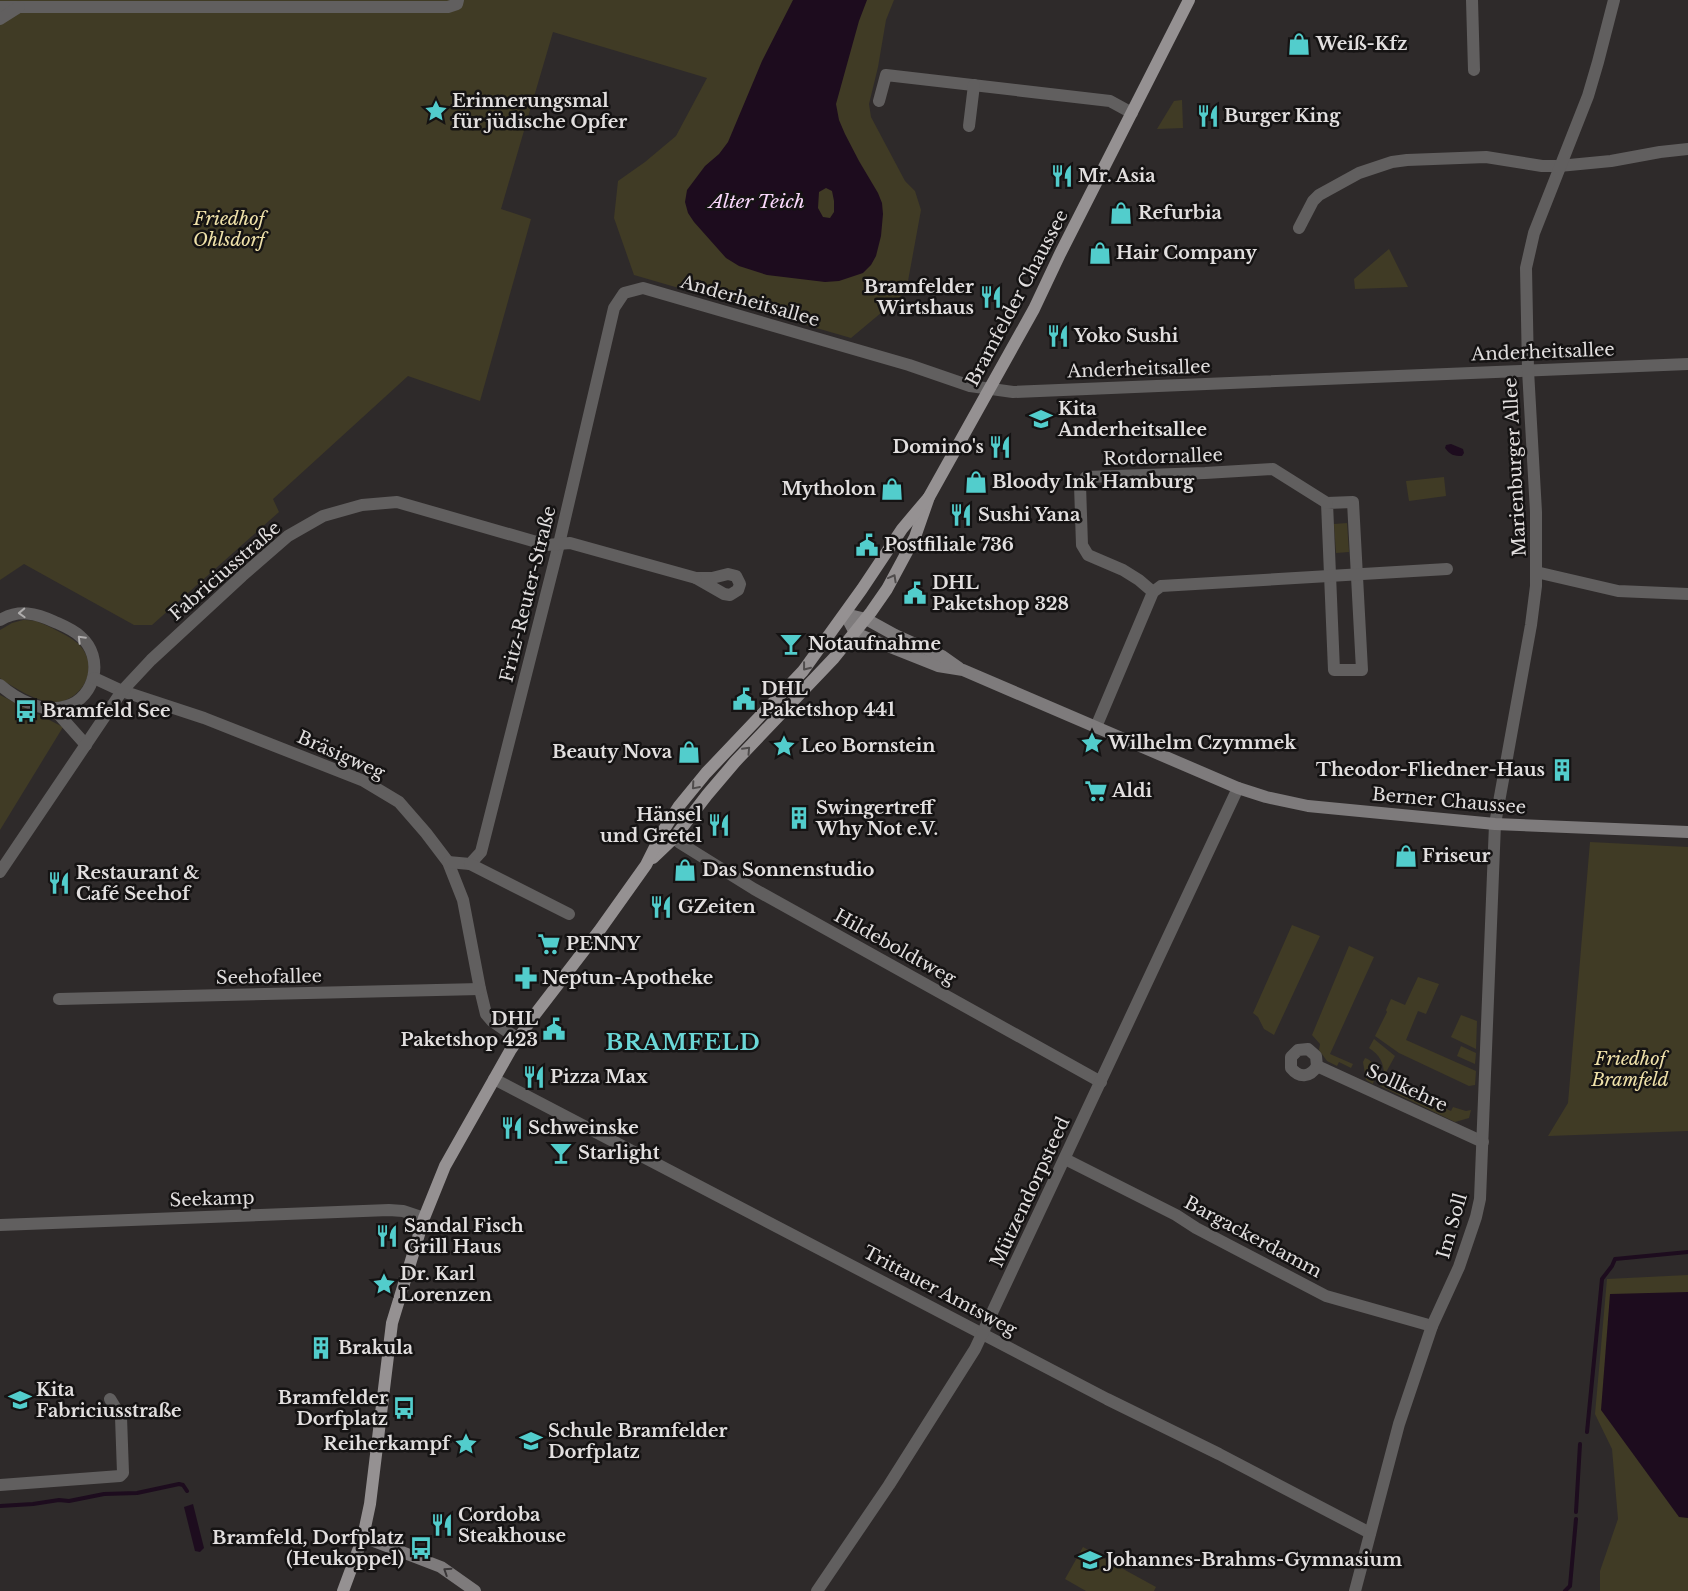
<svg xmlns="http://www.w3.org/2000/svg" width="1688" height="1591" font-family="'Libre Baskerville',serif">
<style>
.green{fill:#403b25}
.water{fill:#1d0c1e;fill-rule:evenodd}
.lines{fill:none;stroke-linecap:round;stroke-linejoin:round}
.stream{stroke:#1d0c1e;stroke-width:4}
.street{stroke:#615f5f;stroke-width:12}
.secondary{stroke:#7e7b7c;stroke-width:12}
.primary{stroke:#959192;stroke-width:12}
.oneway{stroke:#4f4c4c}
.oneway2{stroke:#aeacac}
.oneway3{stroke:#3a3738}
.labels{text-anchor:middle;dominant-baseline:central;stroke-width:5;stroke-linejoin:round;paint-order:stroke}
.poi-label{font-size:18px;font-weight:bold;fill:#e2dfdf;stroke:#151313;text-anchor:start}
.park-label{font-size:18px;font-style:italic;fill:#efe1a9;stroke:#151313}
.street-label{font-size:18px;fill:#e2dfdf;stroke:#151313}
.water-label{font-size:19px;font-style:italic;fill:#f9d7fb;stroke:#151313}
.district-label{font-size:22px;font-weight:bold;letter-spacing:1px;fill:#6bd7d7;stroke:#151313}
</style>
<rect width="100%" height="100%" fill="#2e2a2a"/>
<g class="green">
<path d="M 0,0 L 894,0 L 886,20 L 878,67 L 869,104 L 871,117 L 905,181 L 915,191 L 921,210 L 906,292 L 851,338 L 634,275 L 614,218 L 618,181 L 645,162 L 676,136 L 707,78 L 553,32 L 501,209 L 531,219 L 480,401 L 408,376 L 273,499 L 279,512 L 152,625 L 134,625 L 24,564 L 0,580 Z"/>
<path d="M 1182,100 L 1183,128 L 1157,129 L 1174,101 Z"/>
<path d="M 1389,249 L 1408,287 L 1355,289 L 1354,279 Z"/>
<path d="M 1444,477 L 1446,496 L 1409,501 L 1406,481 Z"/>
<path d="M 1347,523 L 1349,552 L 1336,553 L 1334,524 Z"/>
<path d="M 23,620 C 27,620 31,620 35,621 C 41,622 71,637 76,642 C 79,644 82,648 84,651 C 99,675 76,706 49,702 C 33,700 17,688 3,681 L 0,678 L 0,630 L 12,623 Z"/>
<path d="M 0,695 L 63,727 L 0,830 Z"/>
<path d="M 1590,842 L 1688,847 L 1688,1131 L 1548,1136 L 1568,1103 Z"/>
<path d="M 1292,925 L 1320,936 L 1274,1035 L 1264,1029 L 1258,1017 L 1253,1013 Z"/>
<path d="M 1349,946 L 1374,957 L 1330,1054 L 1353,1064 L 1351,1068 L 1339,1062 L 1337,1066 L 1327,1061 L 1319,1050 L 1320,1044 L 1312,1035 Z"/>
<path d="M 1418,977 L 1439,984 L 1426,1014 L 1418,1011 L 1406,1040 L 1476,1071 L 1475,1085 L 1469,1086 L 1399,1053 L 1375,1036 L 1387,1012 L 1386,1010 L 1391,999 L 1405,1005 Z"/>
<path d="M 1461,1015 L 1477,1021 L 1476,1049 L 1451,1037 Z"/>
<path d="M 1374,1039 L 1395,1056 L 1384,1076 C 1384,1063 1380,1055 1369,1048 Z"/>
<path d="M 1461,1046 L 1476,1053 L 1475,1064 L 1457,1056 Z"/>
<path d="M 1365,1058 C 1377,1062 1376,1073 1373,1084 L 1366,1080 L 1363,1062 Z"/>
<path d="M 1383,1079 L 1451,1111 L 1453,1107 L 1466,1111 L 1471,1110 L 1469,1118 L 1455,1122 L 1380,1086 Z"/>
<path d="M 1688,1275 L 1688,1591 L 1600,1591 L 1600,1571 L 1618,1519 L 1612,1449 L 1595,1414 L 1607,1279 Z"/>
<path d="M 1083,1547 L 1156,1587 L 1154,1591 L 1086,1591 L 1065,1579 Z"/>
</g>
<g class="water">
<path d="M 793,0 L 867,0 L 859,21 L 836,104 L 839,120 L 845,134 L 859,161 L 878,193 L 882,203 L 883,214 L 881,236 L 876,256 L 871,265 L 863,273 L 839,281 L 825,282 L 767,275 L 739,266 L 726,258 L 694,222 L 688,213 L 685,202 L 687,190 L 705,166 L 719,154 L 728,142 L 762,61 ZM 826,188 L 832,191 L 834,201 L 834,212 L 830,218 L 823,217 L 818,208 L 819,192 Z"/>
<path d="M 1451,444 L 1463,449 L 1464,453 L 1462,456 C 1454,456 1450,455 1445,448 L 1446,445 Z"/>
<path d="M 1688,1292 L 1688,1518 L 1679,1517 L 1601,1410 L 1610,1294 Z"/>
<path d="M 193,1504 L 204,1548 L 200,1552 L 195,1551 L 184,1507 Z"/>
</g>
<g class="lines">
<g class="stream">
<path d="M 1587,1432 L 1602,1279 L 1612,1266 L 1615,1259 L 1688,1252"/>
<path d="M 0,1506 L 33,1504 L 59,1500 L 69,1501 L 104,1494 L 137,1493 L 179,1484 L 183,1485 L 187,1491"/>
<path d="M 1576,1512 L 1580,1444"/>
<path d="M 1565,1591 L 1570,1586 L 1576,1519"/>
</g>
<g class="street">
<path d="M 1472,0 L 1474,70"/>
<path d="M 0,7 L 448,7 L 457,4 L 458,0"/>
<path d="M 0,19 L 19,7"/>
<path d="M 879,101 L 886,75 L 1110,101 L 1132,113"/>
<path d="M 969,126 L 974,85"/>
<path d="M 1299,228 L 1313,201 L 1319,195 L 1359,173 L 1392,162 L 1407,160 L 1486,157 L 1542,166 L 1559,166 L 1611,161 L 1660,152 L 1688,149"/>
<path d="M 1353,502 L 1362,670 L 1334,670 L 1327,503 Z"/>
<path d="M 1536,572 L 1618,591 L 1688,594"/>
<path d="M 728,574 L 736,576 L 740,584 L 738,590 L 730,595 L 724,594 L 696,578 L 712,578 Z"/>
<path d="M 1153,592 L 1139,580 L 1123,570 L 1088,555 L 1082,545 L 1080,485 L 1086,477 L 1205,473 L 1273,469 L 1327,503"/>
<path d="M 0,620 C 19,609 36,613 55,622 C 64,626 74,630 81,637 C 104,657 96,697 67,706 C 44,714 17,700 0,685"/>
<path d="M 94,678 L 122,691 L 204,718 L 364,781 L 399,802 L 426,833 L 448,862 L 463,900 L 480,989 L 486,1014 L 492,1021 L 518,1039"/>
<path d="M 53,708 L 86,745"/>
<path d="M 1096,727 L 1153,592 L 1161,586 L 1447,569"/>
<path d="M 674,838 L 680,843 L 754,889 L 1101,1082"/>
<path d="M 448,862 L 470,864 L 481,852 L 559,544 L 614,308 L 624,293 L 643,288 L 909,365 L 970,386 L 1013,392 L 1688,364"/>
<path d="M 470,864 L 569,914"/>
<path d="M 0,872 L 122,691 L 151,660 L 242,576 L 288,536 L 323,516 L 362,505 L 397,502 L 547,545 L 570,543 L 696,578"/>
<path d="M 59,999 L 480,989"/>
<path d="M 1317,1066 C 1310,1078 1299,1078 1291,1068 L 1291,1057 L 1298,1050 L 1308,1049 L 1316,1056 L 1317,1066 L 1483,1142"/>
<path d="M 494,1079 L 1107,1399 L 1219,1454 L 1370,1533"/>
<path d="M 1065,1159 L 1176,1215 L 1196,1228 L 1326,1296 L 1432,1326"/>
<path d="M 0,1225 L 389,1210 L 403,1211 L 424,1218"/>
<path d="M 0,1485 L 120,1476 L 123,1473 L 121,1417 L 110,1399"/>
<path d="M 817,1591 L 889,1485 L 975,1349 L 1238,788"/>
<path d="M 1355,1591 L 1399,1424 L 1432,1326 L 1459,1267 L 1476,1217 L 1480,1199 L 1495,824 L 1531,625 L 1536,586 L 1536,512 L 1528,370 L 1526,268 L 1534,233 L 1588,96 L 1598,62 L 1614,0"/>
</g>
<g class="secondary">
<path d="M 845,614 L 855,633 L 938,666 L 963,670 L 1238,788 L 1266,797 L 1308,806 L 1495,824 L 1688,832"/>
<path d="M 845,614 L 866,619 L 895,635 L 942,656 L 959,668"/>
<path d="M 363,1537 L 441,1567 L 475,1591"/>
</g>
<g class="primary">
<path d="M 653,858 L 674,838 L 707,795 L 735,762 L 834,658 L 871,612 L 887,589 L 915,537 L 929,497 L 1034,309 L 1060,254 L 1189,0"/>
<path d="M 343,1591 L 363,1537 L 370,1504 L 392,1323 L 424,1218 L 445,1166 L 510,1051 L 533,1017 L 599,931 L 646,865 L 663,831 L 679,806 L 706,773 L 803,671 L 862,589 L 902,529 L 929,497"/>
</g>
</g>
<defs><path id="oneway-chevron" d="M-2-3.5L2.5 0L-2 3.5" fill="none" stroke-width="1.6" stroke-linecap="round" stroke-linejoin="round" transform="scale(1.25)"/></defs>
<g class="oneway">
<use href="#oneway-chevron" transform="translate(893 578) rotate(-61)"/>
<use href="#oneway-chevron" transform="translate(806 667) rotate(128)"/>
<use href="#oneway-chevron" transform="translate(747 750) rotate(-47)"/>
<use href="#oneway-chevron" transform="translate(695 786) rotate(131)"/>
</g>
<g class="oneway2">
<use href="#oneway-chevron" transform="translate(22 613) rotate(178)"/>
<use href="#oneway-chevron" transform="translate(81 639) rotate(-135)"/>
</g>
<use class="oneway3" href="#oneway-chevron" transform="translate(447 1571) rotate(-147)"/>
<defs>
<symbol id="shop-bare" viewBox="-9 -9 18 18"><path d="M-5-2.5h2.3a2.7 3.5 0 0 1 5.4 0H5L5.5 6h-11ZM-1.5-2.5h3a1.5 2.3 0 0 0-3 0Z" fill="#52cdcc" stroke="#151313" stroke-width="2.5" paint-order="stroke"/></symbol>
<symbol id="sight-bare" viewBox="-9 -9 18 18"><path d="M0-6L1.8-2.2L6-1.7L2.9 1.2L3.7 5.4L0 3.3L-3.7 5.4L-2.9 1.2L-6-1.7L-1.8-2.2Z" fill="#52cdcc" stroke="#151313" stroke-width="2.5" paint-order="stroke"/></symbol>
<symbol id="restaurant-bare" viewBox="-9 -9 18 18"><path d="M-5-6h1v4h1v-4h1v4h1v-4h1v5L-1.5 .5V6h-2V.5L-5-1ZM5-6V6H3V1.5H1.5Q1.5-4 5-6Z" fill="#52cdcc" stroke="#151313" stroke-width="2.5" paint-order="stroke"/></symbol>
<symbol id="school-bare" viewBox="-9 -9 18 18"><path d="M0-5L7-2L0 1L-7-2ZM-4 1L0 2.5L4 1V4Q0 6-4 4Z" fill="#52cdcc" stroke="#151313" stroke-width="2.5" paint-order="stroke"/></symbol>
<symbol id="civic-bare" viewBox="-9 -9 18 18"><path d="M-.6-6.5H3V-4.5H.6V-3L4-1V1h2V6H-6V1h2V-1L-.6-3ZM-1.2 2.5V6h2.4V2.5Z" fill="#52cdcc" stroke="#151313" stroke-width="2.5" paint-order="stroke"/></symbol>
<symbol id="bar-bare" viewBox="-9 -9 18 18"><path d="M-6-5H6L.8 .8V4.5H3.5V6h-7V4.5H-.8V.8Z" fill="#52cdcc" stroke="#151313" stroke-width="2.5" paint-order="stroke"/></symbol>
<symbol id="bus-bare" viewBox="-9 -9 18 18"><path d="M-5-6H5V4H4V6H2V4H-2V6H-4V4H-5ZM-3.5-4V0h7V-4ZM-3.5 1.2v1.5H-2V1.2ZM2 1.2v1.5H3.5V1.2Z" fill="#52cdcc" stroke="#151313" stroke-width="2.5" paint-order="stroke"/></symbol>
<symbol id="building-bare" viewBox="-9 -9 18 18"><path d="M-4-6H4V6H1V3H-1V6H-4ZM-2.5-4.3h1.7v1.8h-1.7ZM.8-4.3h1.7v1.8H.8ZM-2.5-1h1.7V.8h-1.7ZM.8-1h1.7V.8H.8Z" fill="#52cdcc" stroke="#151313" stroke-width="2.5" paint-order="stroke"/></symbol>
<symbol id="supermarket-bare" viewBox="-9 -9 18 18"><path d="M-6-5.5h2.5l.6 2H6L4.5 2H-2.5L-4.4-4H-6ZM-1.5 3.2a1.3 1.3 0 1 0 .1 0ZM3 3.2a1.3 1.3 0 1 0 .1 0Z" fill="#52cdcc" stroke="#151313" stroke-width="2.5" paint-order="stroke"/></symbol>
<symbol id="pharmacy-bare" viewBox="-9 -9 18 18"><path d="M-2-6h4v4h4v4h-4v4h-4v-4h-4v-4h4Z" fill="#52cdcc" stroke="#151313" stroke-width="2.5" paint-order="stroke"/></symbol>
</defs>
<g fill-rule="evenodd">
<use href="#shop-bare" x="1283" y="28" width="32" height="32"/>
<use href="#sight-bare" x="420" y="95" width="32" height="32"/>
<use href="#restaurant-bare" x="1192" y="100" width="32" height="32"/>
<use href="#restaurant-bare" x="1046" y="160" width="32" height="32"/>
<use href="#shop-bare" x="1105" y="197" width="32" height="32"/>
<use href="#shop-bare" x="1084" y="237" width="32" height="32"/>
<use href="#restaurant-bare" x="975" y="281" width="32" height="32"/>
<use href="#restaurant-bare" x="1042" y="320" width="32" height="32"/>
<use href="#school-bare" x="1025" y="403" width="32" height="32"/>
<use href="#restaurant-bare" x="984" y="431" width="32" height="32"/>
<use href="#shop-bare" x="960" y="466" width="32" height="32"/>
<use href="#shop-bare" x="876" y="473" width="32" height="32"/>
<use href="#restaurant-bare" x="945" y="499" width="32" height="32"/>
<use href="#civic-bare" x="851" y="529" width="32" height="32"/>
<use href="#civic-bare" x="899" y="577" width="32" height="32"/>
<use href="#bar-bare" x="775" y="628" width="32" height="32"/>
<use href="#civic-bare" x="728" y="683" width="32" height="32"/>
<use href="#bus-bare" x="10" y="695" width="32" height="32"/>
<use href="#sight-bare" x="1076" y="727" width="32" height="32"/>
<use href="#sight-bare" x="768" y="730" width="32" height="32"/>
<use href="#shop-bare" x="673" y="736" width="32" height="32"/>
<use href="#building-bare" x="1546" y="754" width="32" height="32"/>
<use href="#supermarket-bare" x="1080" y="775" width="32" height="32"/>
<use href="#building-bare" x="783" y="802" width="32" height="32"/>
<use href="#restaurant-bare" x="703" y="809" width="32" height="32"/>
<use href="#shop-bare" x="1390" y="840" width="32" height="32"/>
<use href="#shop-bare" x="669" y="854" width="32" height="32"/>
<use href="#restaurant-bare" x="43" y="867" width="32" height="32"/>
<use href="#restaurant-bare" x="645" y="891" width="32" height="32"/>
<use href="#supermarket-bare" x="533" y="928" width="32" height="32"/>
<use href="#pharmacy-bare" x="510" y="962" width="32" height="32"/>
<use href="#civic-bare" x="538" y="1013" width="32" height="32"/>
<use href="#restaurant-bare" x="518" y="1061" width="32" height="32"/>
<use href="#restaurant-bare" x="496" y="1112" width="32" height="32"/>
<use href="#bar-bare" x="545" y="1137" width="32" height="32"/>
<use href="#restaurant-bare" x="371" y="1220" width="32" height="32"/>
<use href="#sight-bare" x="368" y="1268" width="32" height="32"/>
<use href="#building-bare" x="305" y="1332" width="32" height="32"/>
<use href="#school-bare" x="4" y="1384" width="32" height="32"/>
<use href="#bus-bare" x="388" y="1392" width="32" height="32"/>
<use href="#school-bare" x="515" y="1425" width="32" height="32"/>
<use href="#sight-bare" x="450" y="1428" width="32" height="32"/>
<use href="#restaurant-bare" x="426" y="1509" width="32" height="32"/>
<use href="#bus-bare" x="405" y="1532" width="32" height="32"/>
<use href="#school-bare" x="1074" y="1544" width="32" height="32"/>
</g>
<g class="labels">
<g class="poi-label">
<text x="1316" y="44">Weiß-Kfz</text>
<text x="452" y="101">Erinnerungsmal<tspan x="452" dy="21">für jüdische Opfer</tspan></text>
<text x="1224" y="116">Burger King</text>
<text x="1078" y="176">Mr. Asia</text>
<text x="1138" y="213">Refurbia</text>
<text x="1116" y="253">Hair Company</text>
<text x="974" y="287" text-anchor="end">Bramfelder<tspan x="974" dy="21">Wirtshaus</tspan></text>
<text x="1074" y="336">Yoko Sushi</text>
<text x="1058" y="409">Kita<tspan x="1058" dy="21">Anderheitsallee</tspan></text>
<text x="984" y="447" text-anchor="end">Domino's</text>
<text x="992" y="482">Bloody Ink Hamburg</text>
<text x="876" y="489" text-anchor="end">Mytholon</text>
<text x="978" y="515">Sushi Yana</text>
<text x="884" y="545">Postfiliale 736</text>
<text x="932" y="583">DHL<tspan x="932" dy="21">Paketshop 328</tspan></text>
<text x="808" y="644">Notaufnahme</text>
<text x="761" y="689">DHL<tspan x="761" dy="21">Paketshop 441</tspan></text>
<text x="42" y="711">Bramfeld See</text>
<text x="1108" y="743">Wilhelm Czymmek</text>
<text x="801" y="746">Leo Bornstein</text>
<text x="672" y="752" text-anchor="end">Beauty Nova</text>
<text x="1545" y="770" text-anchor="end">Theodor-Fliedner-Haus</text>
<text x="1112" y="791">Aldi</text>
<text x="816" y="808">Swingertreff<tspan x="816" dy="21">Why Not e.V.</tspan></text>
<text x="702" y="815" text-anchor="end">Hänsel<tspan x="702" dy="21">und Gretel</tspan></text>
<text x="1422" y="856">Friseur</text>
<text x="702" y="870">Das Sonnenstudio</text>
<text x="76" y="873">Restaurant &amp;<tspan x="76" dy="21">Café Seehof</tspan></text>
<text x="678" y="907">GZeiten</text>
<text x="566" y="944">PENNY</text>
<text x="542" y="978">Neptun-Apotheke</text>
<text x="538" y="1019" text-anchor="end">DHL<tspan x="538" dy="21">Paketshop 423</tspan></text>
<text x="550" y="1077">Pizza Max</text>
<text x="528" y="1128">Schweinske</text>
<text x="578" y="1153">Starlight</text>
<text x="404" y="1226">Sandal Fisch<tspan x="404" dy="21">Grill Haus</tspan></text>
<text x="400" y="1274">Dr. Karl<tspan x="400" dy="21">Lorenzen</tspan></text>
<text x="338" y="1348">Brakula</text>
<text x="36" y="1390">Kita<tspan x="36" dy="21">Fabriciusstraße</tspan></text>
<text x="388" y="1398" text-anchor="end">Bramfelder<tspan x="388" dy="21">Dorfplatz</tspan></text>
<text x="548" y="1431">Schule Bramfelder<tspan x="548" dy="21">Dorfplatz</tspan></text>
<text x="450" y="1444" text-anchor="end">Reiherkampf</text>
<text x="458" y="1515">Cordoba<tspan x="458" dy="21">Steakhouse</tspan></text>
<text x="404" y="1538" text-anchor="end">Bramfeld, Dorfplatz<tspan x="404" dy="21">(Heukoppel)</tspan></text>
<text x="1106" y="1560">Johannes-Brahms-Gymnasium</text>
</g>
<g class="park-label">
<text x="229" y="219">Friedhof<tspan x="229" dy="21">Ohlsdorf</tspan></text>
<text x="1630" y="1059">Friedhof<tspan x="1630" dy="21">Bramfeld</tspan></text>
</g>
<g class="street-label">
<text transform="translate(1017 298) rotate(-62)">Bramfelder Chaussee</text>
<text transform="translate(750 301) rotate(16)">Anderheitsallee</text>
<text transform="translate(1543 352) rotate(-2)">Anderheitsallee</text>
<text transform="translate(1139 369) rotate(-2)">Anderheitsallee</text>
<text transform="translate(1163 457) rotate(-2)">Rotdornallee</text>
<text transform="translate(1515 467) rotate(-93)">Marienburger Allee</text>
<text transform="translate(225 571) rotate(-41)">Fabriciusstraße</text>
<text transform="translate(528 594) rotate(-76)">Fritz-Reuter-Straße</text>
<text transform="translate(341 755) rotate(24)">Bräsigweg</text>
<text transform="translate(1449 801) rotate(5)">Berner Chaussee</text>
<text transform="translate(895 947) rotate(29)">Hildeboldtweg</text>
<text transform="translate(269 977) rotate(-1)">Seehofallee</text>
<text transform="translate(1407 1088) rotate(25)">Sollkehre</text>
<text transform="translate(1030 1192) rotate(-65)">Mützendorpsteed</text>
<text transform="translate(212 1199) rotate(-2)">Seekamp</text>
<text transform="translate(1452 1226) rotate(-74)">Im Soll</text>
<text transform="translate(1253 1237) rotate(28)">Bargackerdamm</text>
<text transform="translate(940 1291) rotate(28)">Trittauer Amtsweg</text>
</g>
<g class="water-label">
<text x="757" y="201">Alter Teich</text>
</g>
<g class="district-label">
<text x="683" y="1042">BRAMFELD</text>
</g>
</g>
</svg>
